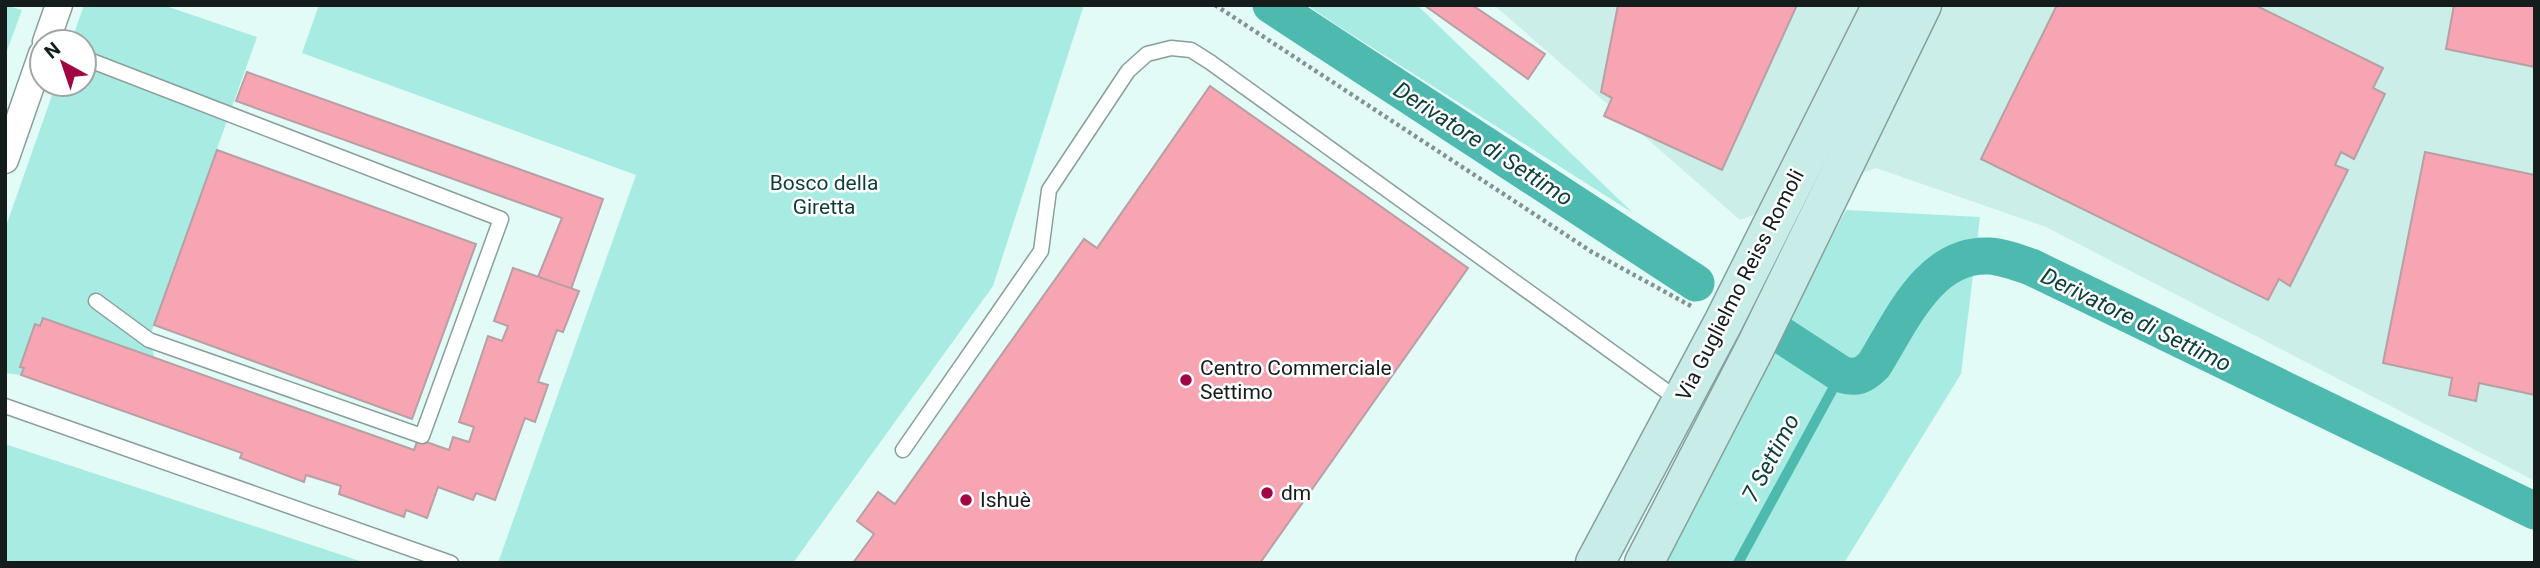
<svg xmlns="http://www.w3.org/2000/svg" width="2540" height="568" font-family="Roboto,sans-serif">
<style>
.built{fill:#cceee9}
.green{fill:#a8ebe2}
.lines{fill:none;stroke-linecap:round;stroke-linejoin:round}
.stream{stroke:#4ebaaf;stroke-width:10}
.canal{stroke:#4ebaaf;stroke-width:37}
.building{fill:#f7a4b3;stroke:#b6a0a3;stroke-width:2}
.lane-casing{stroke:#889f9c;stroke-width:17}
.street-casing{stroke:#889f9c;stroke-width:29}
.secondary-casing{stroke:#889f9c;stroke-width:41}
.path{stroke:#829491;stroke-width:4.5;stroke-dasharray:3.5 3.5;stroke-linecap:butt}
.lane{stroke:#fff;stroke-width:14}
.street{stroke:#fff;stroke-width:26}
.secondary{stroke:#c8ede9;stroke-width:38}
.poi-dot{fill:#a10544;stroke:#fff;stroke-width:2.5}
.labels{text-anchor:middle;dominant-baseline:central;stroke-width:5;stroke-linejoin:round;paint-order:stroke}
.park-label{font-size:21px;fill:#0d3f3a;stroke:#fff}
.street-label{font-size:21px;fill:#141d1c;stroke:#fff}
.poi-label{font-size:21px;fill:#141d1c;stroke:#fff;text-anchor:start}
.water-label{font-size:23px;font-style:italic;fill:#0e403b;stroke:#fff}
</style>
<rect width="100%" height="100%" fill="#e2fbf7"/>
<path class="built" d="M 1494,5 L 2535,5 L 2535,481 L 2046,227 L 1876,168 L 1740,220 Z"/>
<g class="green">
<path d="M 5,5 L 22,10 L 5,56 Z"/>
<path d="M 84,5 L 163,5 L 257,37 L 149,339 L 155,359 L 40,326 L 21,367 L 24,368 L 21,375 L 5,373 L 5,229 L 56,84 L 84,84 L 84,42 L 71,42 Z"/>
<path d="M 319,5 L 1084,5 L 993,286 L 793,563 L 498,563 L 636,175 L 302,53 Z"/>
<path d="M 1307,5 L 1417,5 L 1633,213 L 1335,24 Z"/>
<path d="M 1846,210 L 1980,217 L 1961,374 L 1844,563 L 1662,563 Z"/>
<path d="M 5,444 L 366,563 L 5,563 Z"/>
</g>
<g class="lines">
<path class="stream" d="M 1738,563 L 1841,374"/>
<g class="canal">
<path d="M 1271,5 L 1696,283"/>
<path d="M 1775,331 L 1841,374 C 1856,379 1863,376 1874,365 C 1901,322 1929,253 1989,256 C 2003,257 2017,262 2031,267 L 2535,511"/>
</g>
</g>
<g class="building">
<path d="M 1424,5 L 1472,5 L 1545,54 L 1528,79 Z"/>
<path d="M 1618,5 L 1797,5 L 1722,170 L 1604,116 L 1612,98 L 1601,92 Z"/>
<path d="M 2057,5 L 2255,5 L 2383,68 L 2373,88 L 2385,94 L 2354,159 L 2341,152 L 2335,165 L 2348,170 L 2290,286 L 2279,279 L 2268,300 L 1981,159 Z"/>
<path d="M 2454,5 L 2535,5 L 2535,67 L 2446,49 Z"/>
<path d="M 247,72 L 603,199 L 571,289 L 538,277 L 562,218 L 236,101 Z"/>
<path d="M 1210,86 L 1468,268 L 1260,563 L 853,563 L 874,534 L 857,521 L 878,492 L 895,504 L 1084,239 L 1097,248 Z"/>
<path d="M 217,150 L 476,244 L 412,419 L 154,325 Z"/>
<path d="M 2425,152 L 2535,175 L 2535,395 L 2479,383 L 2476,401 L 2449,395 L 2452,378 L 2383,363 Z"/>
<path d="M 513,268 L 579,291 L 563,332 L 557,330 L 538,382 L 548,385 L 535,422 L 525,418 L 495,500 L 476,493 L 473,500 L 438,487 L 427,518 L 406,510 L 404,517 L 339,494 L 341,486 L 306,475 L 304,482 L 240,458 L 242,453 L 21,375 L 24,368 L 20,367 L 35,324 L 40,326 L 43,318 L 414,450 L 418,439 L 449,450 L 453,437 L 469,442 L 474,427 L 459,422 L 488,336 L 502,341 L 508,326 L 494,321 Z"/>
</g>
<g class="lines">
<defs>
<g id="lane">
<path d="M 84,58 L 501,219 L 422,436 L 149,340 L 96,301"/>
<path d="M 5,406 L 451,563"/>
<path d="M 903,450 L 1041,251 L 1049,190 L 1128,71 L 1147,54 L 1171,48 L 1191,50 L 1210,62 L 1680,401"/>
</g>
<g id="street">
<path d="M 46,42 L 59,5"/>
<path d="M 5,160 L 42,54"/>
</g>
<g id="secondary">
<path d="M 1595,563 L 1723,323 L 1882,5"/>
<path d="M 1644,563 L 1756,346 L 1922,5"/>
</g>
</defs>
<use href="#lane" class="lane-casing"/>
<use href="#street" class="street-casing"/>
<use href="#secondary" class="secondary-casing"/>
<path class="path" d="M 1215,5 L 1592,252 L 1691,306"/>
<use href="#lane" class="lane"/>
<use href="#street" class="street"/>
<use href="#secondary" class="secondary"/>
</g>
<g class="poi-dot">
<circle cx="1186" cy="380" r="7"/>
<circle cx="1267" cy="493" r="7"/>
<circle cx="966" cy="500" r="7"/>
</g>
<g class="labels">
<g class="park-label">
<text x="824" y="183">Bosco della<tspan x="824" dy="24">Giretta</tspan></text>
</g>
<g class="street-label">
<text transform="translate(1740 285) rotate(-63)">Via Guglielmo Reiss Romoli</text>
</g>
<g class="poi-label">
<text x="1200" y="368">Centro Commerciale<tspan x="1200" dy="24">Settimo</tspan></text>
<text x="1281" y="493">dm</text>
<text x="980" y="500">Ishuè</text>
</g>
<g class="water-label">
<text transform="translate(1483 144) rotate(33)">Derivatore di Settimo</text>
<text transform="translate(2136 320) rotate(26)">Derivatore di Settimo</text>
<text transform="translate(1771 458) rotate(-62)">7 Settimo</text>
</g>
</g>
<rect width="2540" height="568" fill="none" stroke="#141d1c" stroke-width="14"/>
<g transform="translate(63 63) rotate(320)"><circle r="33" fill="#ffffff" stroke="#a1a5a4" stroke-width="2"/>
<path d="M0-5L12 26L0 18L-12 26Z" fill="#a10544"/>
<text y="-10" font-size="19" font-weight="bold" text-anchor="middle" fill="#141d1c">N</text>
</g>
</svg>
